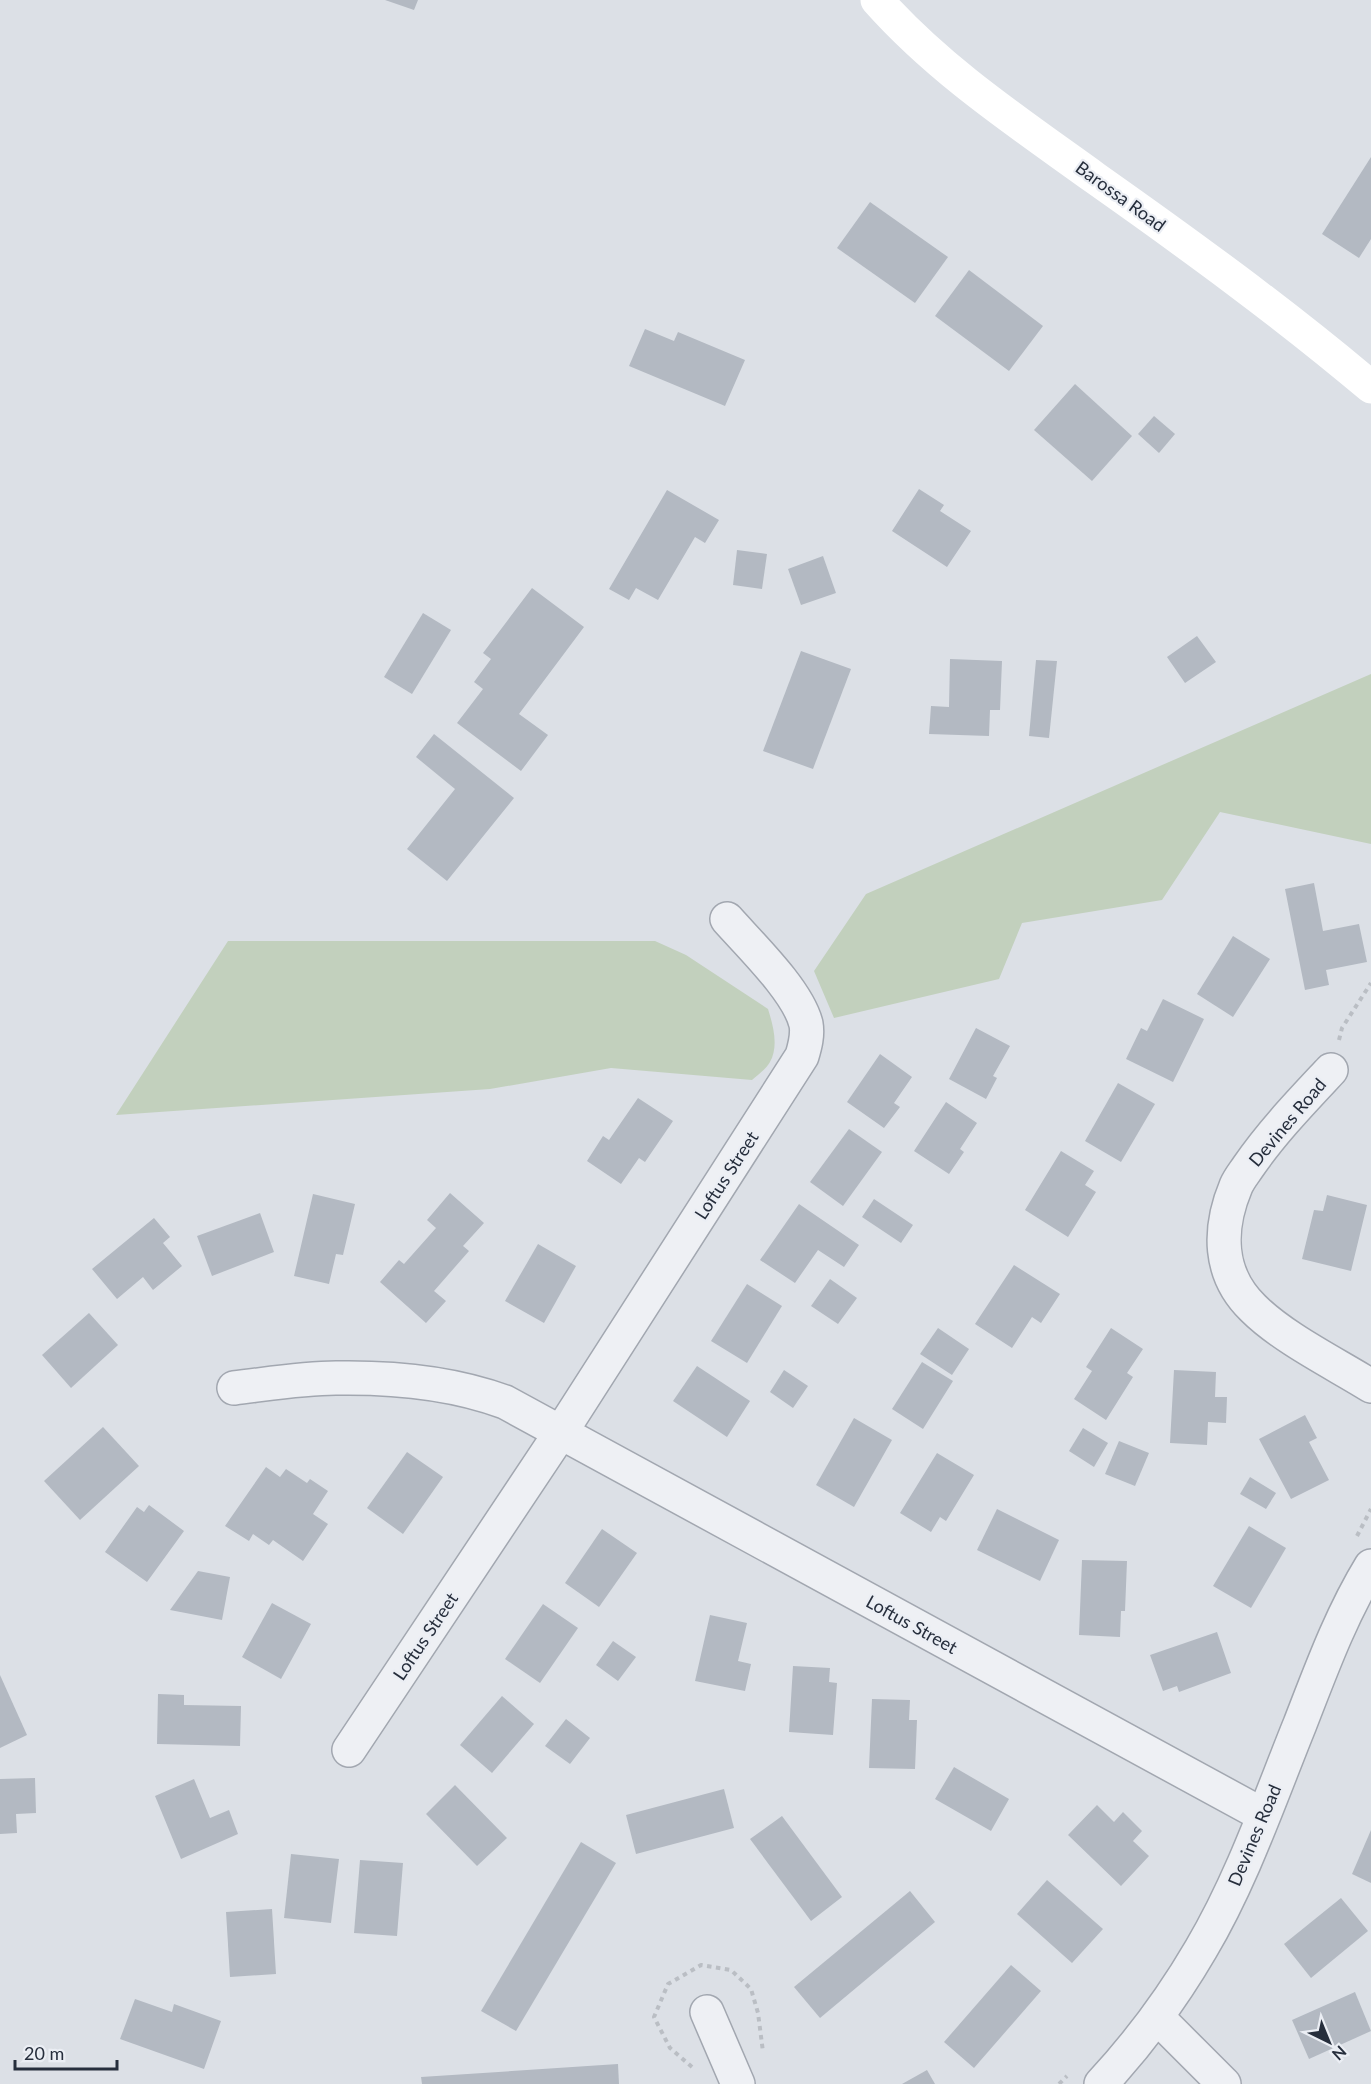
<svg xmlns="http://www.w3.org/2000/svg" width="1371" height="2084" font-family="Lato,sans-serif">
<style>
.green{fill:#c2d0bd}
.building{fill:#b3b9c2}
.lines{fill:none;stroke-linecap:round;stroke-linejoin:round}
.street-casing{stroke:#a2a7b0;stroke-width:36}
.path{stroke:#babec4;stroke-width:4;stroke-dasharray:4.5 4.5;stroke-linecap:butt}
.street{stroke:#eef0f4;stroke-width:33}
.secondary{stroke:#fff;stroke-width:33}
.labels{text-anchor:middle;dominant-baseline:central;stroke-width:4.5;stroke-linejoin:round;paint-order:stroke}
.street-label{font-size:18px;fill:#262e3c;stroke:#ebeef4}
</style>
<rect width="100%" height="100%" fill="#dce0e6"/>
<g class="green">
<path d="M 1371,674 L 1371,844 L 1220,812 L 1162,900 L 1022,923 L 999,979 L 834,1018 L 814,971 L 866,894 Z"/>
<path d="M 228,941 L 655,941 L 686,955 L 768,1009 C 773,1025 779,1046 770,1062 C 766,1069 758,1075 752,1080 L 611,1068 L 490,1089 L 116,1115 Z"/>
</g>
<g class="building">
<path d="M 385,0 L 418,0 L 414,10 Z"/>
<path d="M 1371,157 L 1371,239 L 1359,258 L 1322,234 Z"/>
<path d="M 870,202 L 948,257 L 915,303 L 837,248 Z"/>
<path d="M 969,270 L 1043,326 L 1009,371 L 935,316 Z"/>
<path d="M 645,329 L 674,341 L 678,332 L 745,360 L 725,406 L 629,366 Z"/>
<path d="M 1075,384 L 1132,436 L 1092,481 L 1034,430 Z"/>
<path d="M 1154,416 L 1175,434 L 1159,453 L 1138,434 Z"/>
<path d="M 919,489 L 944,505 L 940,511 L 971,531 L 947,567 L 892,531 Z"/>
<path d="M 667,490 L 719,520 L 705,543 L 695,537 L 658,600 L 636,588 L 629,600 L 609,589 Z"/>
<path d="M 737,550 L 767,554 L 762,589 L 733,585 Z"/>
<path d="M 823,556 L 836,593 L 801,605 L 788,569 Z"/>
<path d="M 532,588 L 584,627 L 519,714 L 548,735 L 521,771 L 457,723 L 483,689 L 474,682 L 491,659 L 483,653 Z"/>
<path d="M 423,613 L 451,630 L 412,694 L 384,677 Z"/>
<path d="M 1197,636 L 1216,662 L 1185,683 L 1167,657 Z"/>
<path d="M 801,651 L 851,669 L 813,769 L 763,751 Z"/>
<path d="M 950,659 L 1002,661 L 1000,710 L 990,710 L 989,736 L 929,734 L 931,706 L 949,707 Z"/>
<path d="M 1036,660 L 1057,661 L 1049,738 L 1029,736 Z"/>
<path d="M 434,734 L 514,798 L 447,881 L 407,849 L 455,789 L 416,757 Z"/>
<path d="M 1314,883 L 1323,931 L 1359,924 L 1367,962 L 1326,970 L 1329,985 L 1305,990 L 1285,889 Z"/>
<path d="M 1233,936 L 1270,959 L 1233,1017 L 1197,994 Z"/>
<path d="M 1163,999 L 1204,1019 L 1173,1082 L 1126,1059 L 1141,1028 L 1147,1031 Z"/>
<path d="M 976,1028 L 1010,1046 L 993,1076 L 997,1078 L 986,1099 L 949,1079 Z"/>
<path d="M 880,1054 L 912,1077 L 894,1103 L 900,1107 L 884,1128 L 847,1102 Z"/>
<path d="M 1118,1083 L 1155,1104 L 1121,1162 L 1085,1141 Z"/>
<path d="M 638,1098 L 673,1121 L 645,1162 L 639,1158 L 621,1184 L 587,1161 L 603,1136 L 609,1140 Z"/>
<path d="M 946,1102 L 977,1123 L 960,1149 L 964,1152 L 949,1174 L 914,1151 Z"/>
<path d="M 849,1129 L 882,1152 L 843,1206 L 810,1182 Z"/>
<path d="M 1061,1151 L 1094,1171 L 1085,1185 L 1096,1192 L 1068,1237 L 1025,1210 Z"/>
<path d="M 450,1193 L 484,1223 L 463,1246 L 469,1251 L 434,1291 L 446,1301 L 426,1323 L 380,1282 L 399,1260 L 404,1264 L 436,1228 L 427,1220 Z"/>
<path d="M 313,1194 L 355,1204 L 343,1255 L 336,1254 L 329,1284 L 294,1276 Z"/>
<path d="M 1327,1195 L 1367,1205 L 1351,1271 L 1302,1259 L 1314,1210 L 1323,1211 Z"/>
<path d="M 874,1199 L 913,1225 L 901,1243 L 862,1217 Z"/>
<path d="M 799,1204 L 859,1245 L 844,1267 L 818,1250 L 795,1283 L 760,1260 Z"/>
<path d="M 260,1213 L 274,1252 L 212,1276 L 197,1236 Z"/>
<path d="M 154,1218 L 170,1237 L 163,1243 L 182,1266 L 153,1290 L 143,1277 L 117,1299 L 92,1269 Z"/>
<path d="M 538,1244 L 576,1266 L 544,1323 L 505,1301 Z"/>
<path d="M 1014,1265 L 1060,1294 L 1041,1323 L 1032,1317 L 1012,1348 L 975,1324 Z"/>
<path d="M 830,1279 L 857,1298 L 838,1324 L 811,1306 Z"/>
<path d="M 747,1284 L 782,1306 L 747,1363 L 711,1341 Z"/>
<path d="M 89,1313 L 118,1345 L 71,1388 L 42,1355 Z"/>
<path d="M 938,1328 L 969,1349 L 952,1375 L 920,1354 Z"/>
<path d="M 1111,1328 L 1143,1349 L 1127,1373 L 1133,1377 L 1106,1420 L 1074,1399 L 1092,1371 L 1086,1367 Z"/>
<path d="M 922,1362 L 953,1381 L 923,1429 L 892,1409 Z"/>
<path d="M 697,1366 L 750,1401 L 727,1437 L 673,1401 Z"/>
<path d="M 784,1370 L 808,1386 L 793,1408 L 770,1392 Z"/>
<path d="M 1174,1370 L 1216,1372 L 1215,1397 L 1227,1397 L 1226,1423 L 1208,1422 L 1207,1445 L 1170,1443 Z"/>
<path d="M 1305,1415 L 1317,1438 L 1309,1442 L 1329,1480 L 1291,1499 L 1259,1439 Z"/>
<path d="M 854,1418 L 892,1440 L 854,1507 L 816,1485 Z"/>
<path d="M 103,1427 L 139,1466 L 80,1520 L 44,1481 Z"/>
<path d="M 1083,1428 L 1108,1443 L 1094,1467 L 1069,1451 Z"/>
<path d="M 1119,1441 L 1149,1453 L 1135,1486 L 1105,1474 Z"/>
<path d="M 407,1452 L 443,1477 L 403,1534 L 367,1508 Z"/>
<path d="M 937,1453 L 974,1475 L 946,1521 L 940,1517 L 931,1532 L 900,1513 Z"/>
<path d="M 266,1467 L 280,1477 L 286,1469 L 307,1483 L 310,1479 L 328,1491 L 313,1514 L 328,1524 L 303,1561 L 273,1540 L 269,1545 L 253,1534 L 249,1541 L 225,1526 Z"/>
<path d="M 1250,1477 L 1276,1493 L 1266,1509 L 1240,1494 Z"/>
<path d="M 149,1505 L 184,1531 L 147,1582 L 105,1552 L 137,1507 L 144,1512 Z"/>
<path d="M 997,1509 L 1059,1540 L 1040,1581 L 977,1550 Z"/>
<path d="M 1249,1526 L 1286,1548 L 1251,1608 L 1213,1586 Z"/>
<path d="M 602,1529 L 637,1553 L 599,1607 L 565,1583 Z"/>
<path d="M 1082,1560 L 1127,1561 L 1125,1611 L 1121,1611 L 1120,1637 L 1079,1635 Z"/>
<path d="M 198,1571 L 230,1577 L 222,1620 L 170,1610 Z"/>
<path d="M 272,1603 L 311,1624 L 281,1679 L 242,1657 Z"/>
<path d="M 543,1604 L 578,1628 L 540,1683 L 505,1659 Z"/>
<path d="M 710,1615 L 747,1623 L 738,1661 L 751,1664 L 745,1691 L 695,1681 Z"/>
<path d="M 1217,1632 L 1231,1673 L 1179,1692 L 1177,1686 L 1163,1691 L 1150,1655 Z"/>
<path d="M 613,1641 L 636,1657 L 618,1681 L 596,1665 Z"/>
<path d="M 793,1666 L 830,1668 L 829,1682 L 837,1683 L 833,1735 L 789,1732 Z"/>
<path d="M 0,1675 L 27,1735 L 0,1748 Z"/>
<path d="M 158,1694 L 184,1695 L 184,1705 L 241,1706 L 240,1746 L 157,1744 Z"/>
<path d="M 502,1696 L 534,1724 L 492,1773 L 460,1745 Z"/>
<path d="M 872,1699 L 910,1700 L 909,1720 L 917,1720 L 915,1769 L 869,1768 Z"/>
<path d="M 566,1719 L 590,1738 L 570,1764 L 545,1746 Z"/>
<path d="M 954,1767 L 1009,1799 L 991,1831 L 935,1799 Z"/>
<path d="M 35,1778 L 36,1813 L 16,1814 L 17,1833 L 0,1834 L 0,1779 Z"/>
<path d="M 194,1779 L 210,1818 L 229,1810 L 238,1834 L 181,1859 L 155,1796 Z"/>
<path d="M 455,1785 L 507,1838 L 477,1866 L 426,1814 Z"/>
<path d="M 724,1789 L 734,1828 L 636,1854 L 626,1815 Z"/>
<path d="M 1097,1805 L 1114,1822 L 1123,1812 L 1142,1831 L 1133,1841 L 1149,1856 L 1121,1886 L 1068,1835 Z"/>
<path d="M 782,1816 L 842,1897 L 811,1921 L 750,1839 Z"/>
<path d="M 1371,1830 L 1371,1883 L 1352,1874 Z"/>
<path d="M 581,1842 L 616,1863 L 516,2031 L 481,2011 Z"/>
<path d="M 291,1854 L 339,1859 L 331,1923 L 284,1918 Z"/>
<path d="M 360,1860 L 403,1863 L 397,1936 L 354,1933 Z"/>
<path d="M 1047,1880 L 1103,1929 L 1072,1963 L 1017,1914 Z"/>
<path d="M 910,1891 L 935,1922 L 820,2018 L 794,1987 Z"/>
<path d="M 1341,1898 L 1368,1931 L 1311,1978 L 1284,1944 Z"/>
<path d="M 272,1909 L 276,1974 L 230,1977 L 226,1912 Z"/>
<path d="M 1011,1965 L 1041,1991 L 974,2068 L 944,2042 Z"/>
<path d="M 1355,1992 L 1371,2031 L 1309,2059 L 1292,2020 Z"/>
<path d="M 135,1999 L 172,2012 L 174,2004 L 221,2021 L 204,2069 L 120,2039 Z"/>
<path d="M 618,2064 L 619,2084 L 422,2084 L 421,2077 Z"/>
<path d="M 927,2070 L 935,2084 L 902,2084 Z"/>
</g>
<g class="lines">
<defs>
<g id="street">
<path d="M 1331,1070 C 1302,1101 1272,1132 1248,1167 C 1244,1173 1239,1179 1236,1186 C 1218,1229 1218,1274 1253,1308 C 1283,1338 1334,1363 1371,1386"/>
<path d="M 234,1388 C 268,1384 302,1378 336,1378 C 393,1377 451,1382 505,1402 L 1263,1815"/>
<path d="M 349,1750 L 561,1432 L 802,1056 C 805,1046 808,1035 806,1024 C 798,991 750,945 727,919"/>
<path d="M 707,2012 L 738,2084"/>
<path d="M 1157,2017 L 1224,2084"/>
<path d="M 1101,2084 C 1139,2043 1173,1997 1201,1949 C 1242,1880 1270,1798 1300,1724 C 1321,1670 1341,1615 1371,1566"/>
</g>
</defs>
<use href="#street" class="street-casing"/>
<g class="path">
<path d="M 1339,1040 L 1342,1028 L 1371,983"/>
<path d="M 1357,1536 L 1371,1509"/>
<path d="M 692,2067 L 670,2048 L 654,2017 L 668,1984 L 701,1965 L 731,1970 L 751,1989 L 758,2013 L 763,2052"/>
<path d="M 1059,2084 L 1067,2076"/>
</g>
<use href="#street" class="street"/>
<path class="secondary" d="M 877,0 C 940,71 1019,123 1095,178 C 1190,245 1282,312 1371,387"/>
</g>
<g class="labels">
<g class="street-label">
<text transform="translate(1121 196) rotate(36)">Barossa Road</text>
<text transform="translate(1287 1122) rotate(-50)">Devines Road</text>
<text transform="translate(726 1175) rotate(-57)">Loftus Street</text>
<text transform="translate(912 1624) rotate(29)">Loftus Street</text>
<text transform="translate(425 1636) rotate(-56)">Loftus Street</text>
<text transform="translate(1254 1835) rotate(-67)">Devines Road</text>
</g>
</g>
<g transform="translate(1329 2042) rotate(137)" stroke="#ebeef4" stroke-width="4.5" paint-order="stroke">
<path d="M0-4.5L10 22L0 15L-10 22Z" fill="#262e3c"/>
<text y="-9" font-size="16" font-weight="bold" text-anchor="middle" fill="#262e3c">N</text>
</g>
<path d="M15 2060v9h102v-9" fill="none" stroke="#262e3c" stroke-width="3"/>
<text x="24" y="2060" font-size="18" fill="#262e3c" stroke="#ebeef4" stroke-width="4.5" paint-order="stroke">20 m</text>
</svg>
